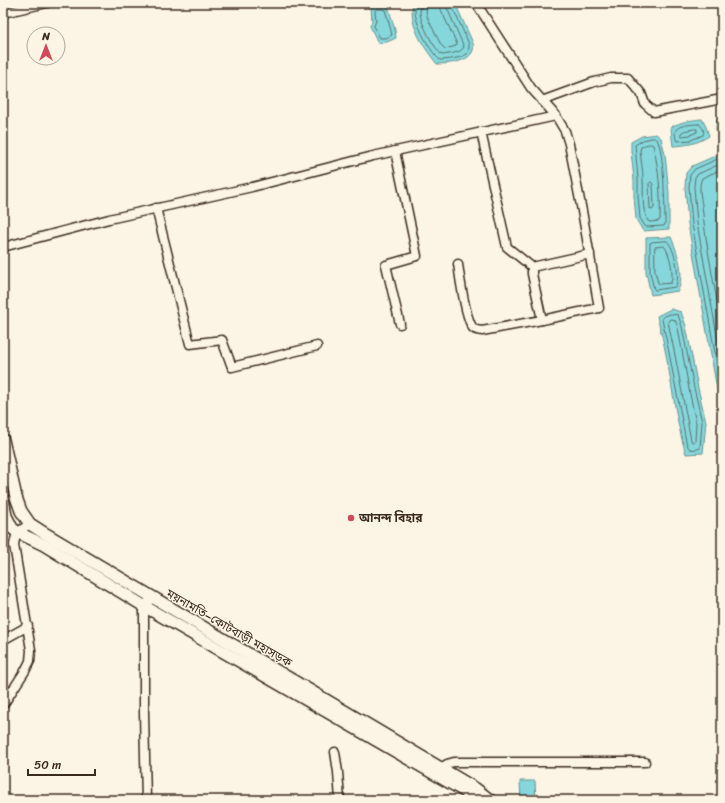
<svg xmlns="http://www.w3.org/2000/svg" width="725" height="803" font-family="Sriracha,'Noto Sans Bengali',sans-serif">
<style>
.water{fill:#85d7dc;stroke:#679290}
.lines{fill:none;stroke-linecap:round;stroke-linejoin:round}
.shore{stroke:#596f6a;stroke-width:1}
.minor-casing{stroke:#3b2a1e;stroke-width:11}
.secondary-casing{stroke:#3b2a1e;stroke-width:14}
.minor{stroke:#fcf5e5;stroke-width:8}
.secondary{stroke:#fcf5e5;stroke-width:11}
.poi-dot{fill:#d1495b;stroke:#fcf5e5;stroke-width:1.5}
.labels{text-anchor:middle;dominant-baseline:central;stroke-width:3;stroke-linejoin:round;paint-order:stroke}
.poi-label{font-size:12px;font-weight:bold;fill:#3b2a1e;stroke:#fcf5e5;text-anchor:start}
.street-label{font-size:12px;fill:#3b2a1e;stroke:#fcf5e5}
</style>
<rect width="100%" height="100%" fill="#fcf5e5"/>
<filter id="ink" filterUnits="userSpaceOnUse"><feTurbulence type="fractalNoise" baseFrequency=".025" numOctaves="2"/><feDisplacementMap in="SourceGraphic" scale="8" xChannelSelector="R" yChannelSelector="G"/><feConvolveMatrix kernelMatrix="1 2 1 2 8 2 1 2 1" color-interpolation-filters="sRGB"/></filter>
<g filter="url(#ink)">
<g class="water">
<path d="M 416,3 L 455,3 L 473,43 C 473,44 474,49 473,50 C 470,62 448,64 437,64 C 425,49 408,25 413,4 Z"/>
<path d="M 375,5 L 382,5 L 388,6 L 395,30 L 396,38 L 387,42 L 378,43 L 370,26 L 372,21 L 371,7 Z"/>
<path d="M 722,114 L 722,137 L 718,138 L 716,130 L 717,119 Z"/>
<path d="M 702,119 L 706,127 L 709,136 C 696,144 688,145 673,146 L 672,139 L 671,127 C 681,122 690,120 702,119 Z"/>
<path d="M 656,134 L 661,138 L 665,154 L 669,193 L 669,229 L 643,231 L 636,219 L 634,196 L 634,180 L 631,151 L 631,142 L 642,136 Z"/>
<path d="M 722,153 L 722,418 L 688,224 L 685,187 L 686,173 L 692,166 Z"/>
<path d="M 671,237 C 678,254 685,273 678,291 L 651,295 L 646,272 L 646,238 Z"/>
<path d="M 671,309 L 681,312 L 686,326 L 698,388 L 706,422 L 703,453 L 686,454 C 675,419 672,381 664,345 C 662,335 659,325 657,316 Z"/>
<path d="M 520,781 L 535,781 L 536,800 L 521,800 Z"/>
</g>
<g class="lines">
<g class="shore">
<path d="M 417,3 C 416,6 415,9 415,12 C 416,25 431,53 440,60 C 446,60 462,58 467,54 C 469,51 469,47 469,44 L 452,6 L 451,3"/>
<path d="M 422,3 C 422,6 420,9 420,13 C 421,24 434,48 442,55 C 449,54 461,53 464,47 L 447,8 L 446,3"/>
<path d="M 428,3 L 426,12 L 428,19 L 441,45 L 445,49 L 456,46 L 457,44 L 441,10 L 440,3"/>
<path d="M 377,9 L 382,9 L 385,10 L 389,23 L 392,35 L 386,38 L 380,38 L 374,26 L 376,21 L 375,11 Z"/>
<path d="M 699,124 C 702,126 705,131 703,135 L 691,140 L 678,141 L 676,140 C 676,138 674,132 676,130 C 678,125 694,124 699,124 Z"/>
<path d="M 694,129 L 697,129 L 697,132 L 690,135 L 682,136 L 681,135 L 681,133 L 684,131 Z"/>
<path d="M 654,138 C 655,139 656,139 657,140 C 664,148 665,211 665,224 L 664,226 L 646,227 L 645,226 L 640,218 L 638,196 L 638,179 L 635,145 L 643,140 Z"/>
<path d="M 651,144 L 653,145 C 659,169 661,194 660,219 L 659,221 L 650,222 L 648,221 C 641,209 644,193 643,180 C 643,170 641,160 640,151 L 641,147 L 645,145 Z"/>
<path d="M 722,157 L 695,169 L 690,175 L 689,187 L 692,224 L 722,392"/>
<path d="M 722,163 L 698,174 L 695,177 L 694,187 L 697,223 L 722,364"/>
<path d="M 722,169 L 702,178 C 698,186 701,197 702,205 C 706,247 715,288 722,329"/>
<path d="M 651,182 L 653,184 L 654,208 L 652,210 L 650,209 L 649,184 Z"/>
<path d="M 667,241 C 675,248 681,278 675,287 L 655,290 L 654,289 L 650,272 L 650,243 L 652,242 Z"/>
<path d="M 655,247 L 664,246 C 670,253 674,274 671,283 L 660,284 L 658,283 L 655,271 Z"/>
<path d="M 671,314 L 678,315 L 682,327 L 694,388 L 702,422 L 700,448 L 698,449 C 689,450 689,450 686,441 C 678,401 671,360 662,319 L 663,317 Z"/>
<path d="M 672,319 L 675,320 L 678,328 L 689,389 L 696,423 L 695,441 L 694,442 L 692,442 L 691,440 C 683,401 677,361 668,322 L 669,320 Z"/>
</g>
<defs>
<g id="minor">
<path d="M 3,13 L 47,3"/>
<path d="M 542,101 L 594,82 L 611,78 L 628,78 L 641,93 L 645,104 L 654,112 L 722,99"/>
<path d="M 481,132 L 507,247 L 532,267"/>
<path d="M 395,151 L 417,256 L 386,265 L 400,324"/>
<path d="M 156,208 L 190,344 L 222,340 L 232,367 L 317,346"/>
<path d="M 3,247 L 109,219 L 252,187 L 373,156 L 556,116"/>
<path d="M 458,264 C 460,278 465,318 473,328 C 476,331 479,330 482,331 L 542,320 L 599,308 L 582,211 L 569,144 L 565,131 L 556,116 L 531,88 L 476,3"/>
<path d="M 542,320 L 532,274 L 532,267 L 590,254"/>
<path d="M 3,640 L 28,626"/>
<path d="M 3,705 L 25,671 L 30,661 L 31,650 L 14,545 C 16,531 19,531 30,524"/>
<path d="M 335,752 L 338,772 L 340,800"/>
<path d="M 439,771 L 447,764 L 454,762 L 645,762"/>
<path d="M 146,800 L 144,713 L 144,606 L 152,598"/>
</g>
<g id="secondary">
<path d="M 3,440 L 16,497 L 21,511 L 30,524 L 41,531 L 476,789 L 490,800"/>
<path d="M 3,499 L 6,516 L 12,528 L 17,532 L 44,545 L 144,606 L 464,791 L 475,800"/>
</g>
</defs>
<use href="#minor" class="minor-casing"/>
<use href="#secondary" class="secondary-casing"/>
<use href="#minor" class="minor"/>
<use href="#secondary" class="secondary"/>
</g>
</g>
<circle class="poi-dot" cx="351" cy="518" r="4"/>
<g class="labels">
<g class="poi-label">
<text x="359" y="518">আনন্দ বিহার</text>
</g>
<g class="street-label">
<text transform="translate(229 628) rotate(30)">ময়নামতি–কোটবাড়ী মহাসড়ক</text>
</g>
</g>
<rect width="725" height="803" fill="none" stroke="#fcf5e5" stroke-width="16"/>
<rect x="8" y="8" width="709" height="787" fill="none" stroke="#3b2a1e" stroke-width="1.5" filter="url(#ink)"/>
<g transform="translate(46 46)"><circle r="19" fill="#fcf5e5" stroke="#afa495"/>
<path d="M0-3L7 15L0 10L-7 15Z" fill="#d1495b"/>
<text y="-6" font-size="11" font-weight="bold" text-anchor="middle" fill="#3b2a1e">N</text>
</g>
<path d="M28 769v6h67v-6" fill="none" stroke="#3b2a1e" stroke-width="2"/>
<text x="34" y="769" font-size="12" fill="#3b2a1e" stroke="#fcf5e5" stroke-width="3" paint-order="stroke">50 m</text>
</svg>
